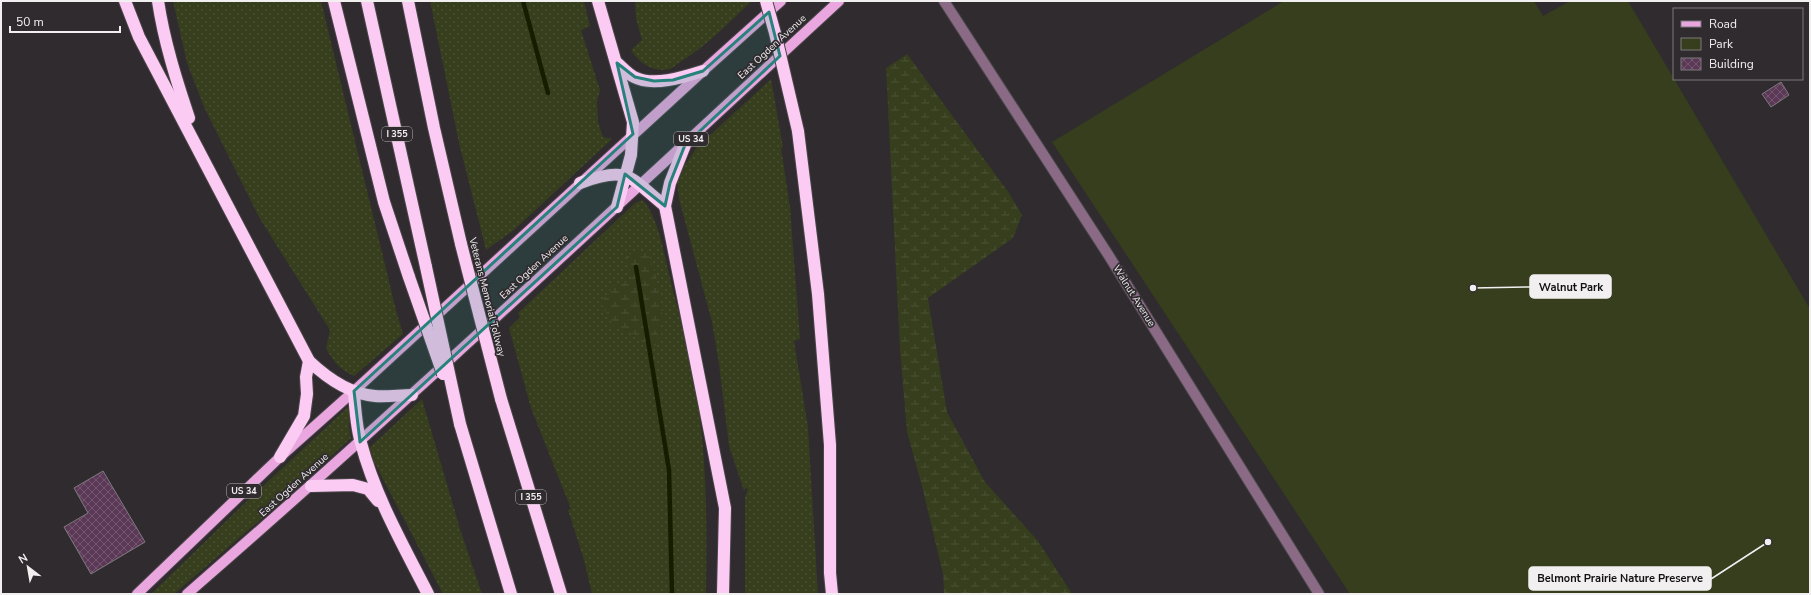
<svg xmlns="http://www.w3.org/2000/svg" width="1811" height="595" font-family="'Nunito Sans',sans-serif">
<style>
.grass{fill:url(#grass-dots)}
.wetland{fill:url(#wetland-marsh)}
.park{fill:#363e1e}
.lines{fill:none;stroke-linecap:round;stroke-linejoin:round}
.stream{stroke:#161c00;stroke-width:4.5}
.building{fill:url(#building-cross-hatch);stroke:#7f7a7e}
.minor-casing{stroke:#4a4649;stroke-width:12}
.major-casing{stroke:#4a4649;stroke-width:12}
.highway-casing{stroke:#4a4649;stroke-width:14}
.minor{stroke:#8a6a85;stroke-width:10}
.major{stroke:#e9a6df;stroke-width:10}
.highway{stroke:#fccbf4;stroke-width:12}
.highway-bridge-casing{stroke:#4a4649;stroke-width:14;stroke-linecap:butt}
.highway-bridge{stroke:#fccbf4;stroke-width:12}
.marked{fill:#26827b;fill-opacity:0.2;stroke:#26827b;stroke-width:3;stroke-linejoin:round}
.labels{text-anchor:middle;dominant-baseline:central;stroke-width:3.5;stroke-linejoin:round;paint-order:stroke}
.shield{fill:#2f2b2e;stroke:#b8b4b6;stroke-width:1}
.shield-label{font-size:9px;font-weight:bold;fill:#f2eff1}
.street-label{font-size:10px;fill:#f2eff1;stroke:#2f2b2e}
.leader{fill:none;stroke:#f2eff1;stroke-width:1.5}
.callout-dot{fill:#f2eff1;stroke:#2f2b2e;stroke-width:1.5}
.callout{fill:#f2eff1;stroke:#f2eff1;stroke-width:1.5}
.callout-label{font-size:11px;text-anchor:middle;font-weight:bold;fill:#111}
</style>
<defs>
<pattern id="grass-dots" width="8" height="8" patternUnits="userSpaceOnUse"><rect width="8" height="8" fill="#363e1e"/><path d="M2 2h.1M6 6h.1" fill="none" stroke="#4a5134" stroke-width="1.8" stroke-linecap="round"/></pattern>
<pattern id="wetland-marsh" width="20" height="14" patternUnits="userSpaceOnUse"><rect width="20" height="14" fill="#363e1e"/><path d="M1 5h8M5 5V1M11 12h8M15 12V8" fill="none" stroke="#4a5134"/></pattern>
<pattern id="building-cross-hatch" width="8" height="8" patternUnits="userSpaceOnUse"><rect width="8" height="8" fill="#5b3956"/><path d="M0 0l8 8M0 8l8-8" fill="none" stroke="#73566f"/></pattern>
</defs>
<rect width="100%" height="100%" fill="#2f2b2e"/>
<g class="grass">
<path d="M 173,1 L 321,1 L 396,310 L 403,334 L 354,376 C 341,371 332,360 326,348 L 330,330 L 260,219 L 204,107 L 187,63 Z"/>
<path d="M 430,1 L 584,1 L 590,26 L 581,30 L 600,90 L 597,102 L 598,122 L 603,137 L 612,139 L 514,230 L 486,250 L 459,143 Z"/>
<path d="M 635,1 L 752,1 C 729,22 707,46 680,62 C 677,64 673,68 670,69 C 653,73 639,63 631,50 L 642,40 L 636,19 Z"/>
<path d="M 771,79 L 783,147 L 781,148 L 790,207 L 800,339 L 794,341 L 808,427 L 818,594 L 745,594 L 745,497 L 748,489 L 746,488 L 744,491 L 729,446 L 719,364 L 712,322 L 679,199 L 677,182 L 683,168 L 697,147 Z"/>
<path d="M 642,200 C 656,211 664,252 668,270 C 681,322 696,374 701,427 C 707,483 707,538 706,594 L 592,594 L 584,560 L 568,510 L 571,509 L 531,408 L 509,328 L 520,317 L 518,313 L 635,203 Z"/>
<path d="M 422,399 L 461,532 L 482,594 L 443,594 L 372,458 L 370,447 Z"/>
<path d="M 350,405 L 349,427 L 351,438 L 288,496 L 174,594 L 151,594 L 246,502 Z"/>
</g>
<g class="wetland">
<path d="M 907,54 L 1009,193 L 1022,215 L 1013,238 L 928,298 L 947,412 L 985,482 L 1038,541 L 1072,594 L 944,594 L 943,574 L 922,486 L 907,432 L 900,350 L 886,68 Z"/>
<path d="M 647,250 L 657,279 L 663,320 L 658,333 L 659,345 L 646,347 L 636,335 L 614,327 L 601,303 L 613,286 L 632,280 L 626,255 Z"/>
</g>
<path class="park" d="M 1284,1 L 1534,1 L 1543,16 L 1570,1 L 1628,1 L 1810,309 L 1810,594 L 1350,594 L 1052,142 Z"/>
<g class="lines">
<g class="stream">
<path d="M 523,1 L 548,93"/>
<path d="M 636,267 L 669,470 L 672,594"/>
</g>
</g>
<g class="building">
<path d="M 1781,82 L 1789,95 L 1771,107 L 1762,94 Z"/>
<path d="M 103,471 L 145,542 L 91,574 L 64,527 L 88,513 L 74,488 Z"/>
</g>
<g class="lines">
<defs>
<path id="minor" d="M 944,1 L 1109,256 L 1319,594"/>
<g id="major">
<path d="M 137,594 L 280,457 L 354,391 L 703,71 L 781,1"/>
<path d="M 187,594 C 409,401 623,200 839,1"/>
</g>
<g id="highway">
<path d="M 125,1 L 139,37 L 309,361 C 327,378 349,394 375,396 C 387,397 400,395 412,395"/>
<path d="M 158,1 C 164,41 176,79 189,118"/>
<path d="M 334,1 L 384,202 L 409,277"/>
<path d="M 367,1 L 426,267"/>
<path d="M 408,1 L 434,128 L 461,244"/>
<path d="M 598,1 L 633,122 L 631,155 L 617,207"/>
<path d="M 617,63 C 622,67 628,74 634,77 C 653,87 684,77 703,71"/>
<path d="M 798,131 L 818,294 L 830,445 L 830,573 L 832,594"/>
<path d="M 685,145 L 670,183 L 665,206 L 725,508 L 723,594"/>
<path d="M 580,183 C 629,165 629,177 665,206"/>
<path d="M 354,391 C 355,409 356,426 361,443 C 375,496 403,545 428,594"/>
<path d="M 501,399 L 561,594"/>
<path d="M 460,424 L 511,594"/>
<path d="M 280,457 L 304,416 L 307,394 L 306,377 L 309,361"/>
<path d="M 311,486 L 353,485 L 368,489 L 378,501"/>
</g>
</defs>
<use href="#minor" class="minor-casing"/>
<use href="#major" class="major-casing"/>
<use href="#highway" class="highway-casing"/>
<use href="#minor" class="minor"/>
<use href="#major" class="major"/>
<use href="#highway" class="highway"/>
<defs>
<g id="highway-bridge">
<path d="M 766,1 L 775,33 L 798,131"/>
<path d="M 461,244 L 501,399"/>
<path d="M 426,267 L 460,424"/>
<path d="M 409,277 L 443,374"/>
</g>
</defs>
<use href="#highway-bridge" class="highway-bridge-casing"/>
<use href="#highway-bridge" class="highway-bridge"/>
</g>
<path class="marked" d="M 769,12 L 780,56 L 685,145 L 670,183 L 665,206 L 625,174 L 617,207 L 360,442 L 354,391 L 633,134 L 617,63 L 635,77 L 654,81 L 673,80 L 703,71 Z"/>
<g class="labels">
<g class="shield">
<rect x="382" y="127" width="30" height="14" rx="3"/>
<rect x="674" y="132" width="34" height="14" rx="3"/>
<rect x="227" y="484" width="34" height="14" rx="3"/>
<rect x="516" y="490" width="30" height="14" rx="3"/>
</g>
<g class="shield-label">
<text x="397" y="134">I 355</text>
<text x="691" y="139">US 34</text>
<text x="244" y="491">US 34</text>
<text x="531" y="497">I 355</text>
</g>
<g class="street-label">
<text transform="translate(772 47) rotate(-43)">East Ogden Avenue</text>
<text transform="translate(534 267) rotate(-43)">East Ogden Avenue</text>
<text transform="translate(1134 296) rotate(58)">Walnut Avenue</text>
<text transform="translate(487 297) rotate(76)">Veterans Memorial Tollway</text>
<text transform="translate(294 485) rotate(-42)">East Ogden Avenue</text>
</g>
</g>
<path class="leader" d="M1473 288L1530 287M1768 542L1711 579"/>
<g class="callout-dot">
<circle cx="1473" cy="288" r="4"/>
<circle cx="1768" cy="542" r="4"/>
</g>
<g class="callout">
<rect x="1530" y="275" width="81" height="23" rx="4"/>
<rect x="1529" y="567" width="182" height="23" rx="4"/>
</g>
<g class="callout-label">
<text x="1571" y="291">Walnut Park</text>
<text x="1620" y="582">Belmont Prairie Nature Preserve</text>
</g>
<rect width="1811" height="595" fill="none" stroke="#f2eff1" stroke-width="4"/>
<rect x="1673" y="8" width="130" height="72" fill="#2f2b2e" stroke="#7d797c"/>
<rect x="1681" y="21" width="20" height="6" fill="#e9a6df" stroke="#7d797c"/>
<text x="1709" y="28" font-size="12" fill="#f2eff1">Road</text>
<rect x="1681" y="38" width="20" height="12" fill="#363e1e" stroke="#7d797c"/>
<text x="1709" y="48" font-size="12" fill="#f2eff1">Park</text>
<rect x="1681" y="58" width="20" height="12" fill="url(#building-cross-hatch)" stroke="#7d797c"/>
<text x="1709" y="68" font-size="12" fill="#f2eff1">Building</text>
<g transform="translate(28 567) rotate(329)" stroke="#2f2b2e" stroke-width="3" paint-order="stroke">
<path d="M0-3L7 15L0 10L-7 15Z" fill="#f2eff1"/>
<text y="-6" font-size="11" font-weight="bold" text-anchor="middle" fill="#f2eff1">N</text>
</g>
<path d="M10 26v6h110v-6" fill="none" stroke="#f2eff1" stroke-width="2"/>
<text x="16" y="26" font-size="12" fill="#f2eff1" stroke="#2f2b2e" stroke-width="3" paint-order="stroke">50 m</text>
</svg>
